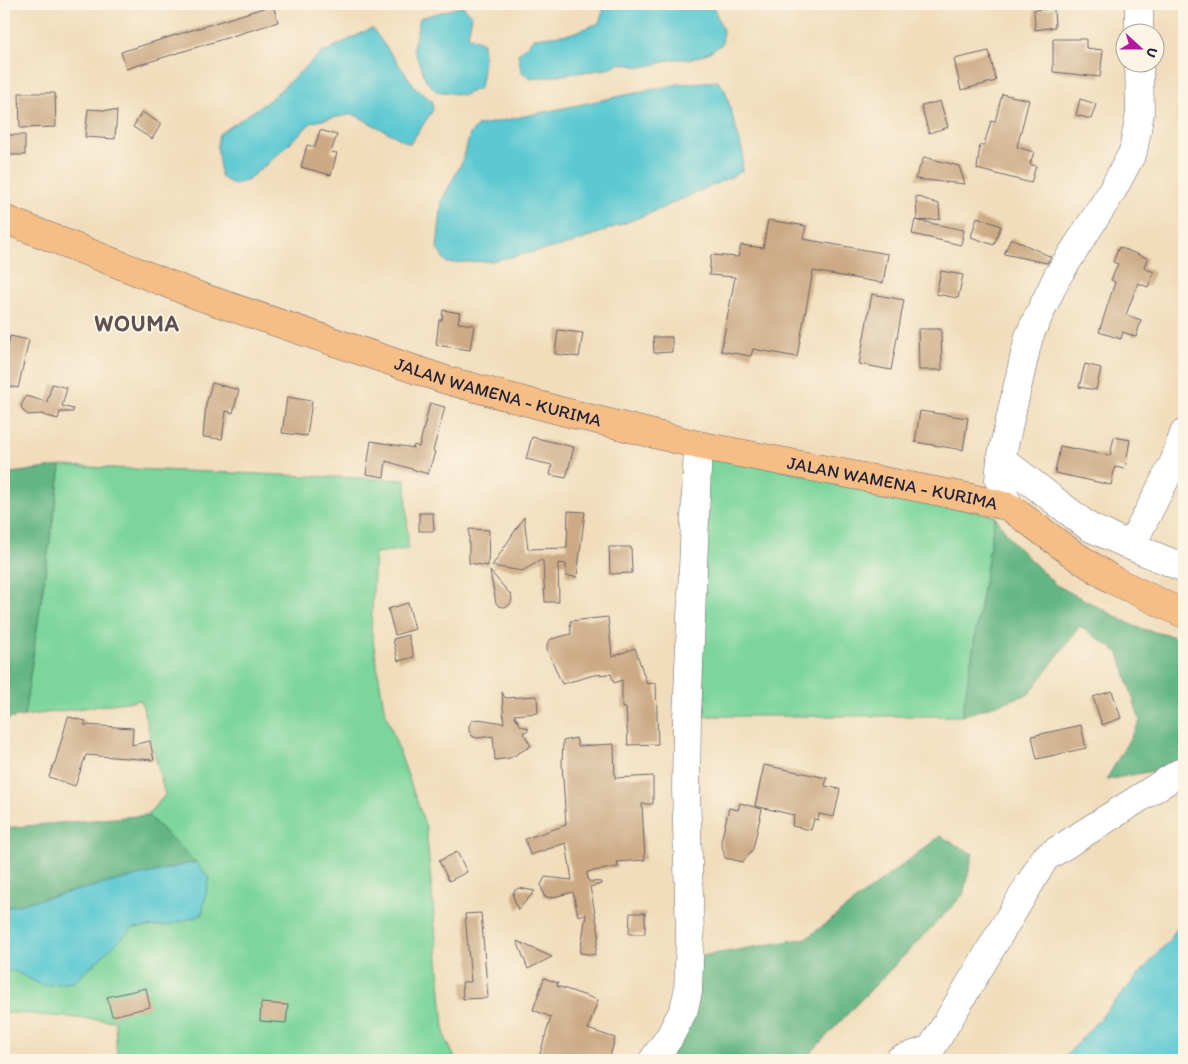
<svg xmlns="http://www.w3.org/2000/svg" width="1188" height="1064" font-family="Itim,sans-serif">
<style>
.green{fill:#7bd59b;stroke:#4e7c6b}
.forest{fill:#64b683;stroke:#436c5f}
.water{fill:#5cc9d2;stroke:#3f7686}
.building{fill:#ccaa85}
.lines{fill:none;stroke-linecap:round;stroke-linejoin:round}
.minor-casing{stroke:#6a6368;stroke-width:29}
.major-casing{stroke:#6a6368;stroke-width:29}
.minor{stroke:#fff;stroke-width:28}
.major{stroke:#f6be87;stroke-width:28}
.labels{text-anchor:middle;dominant-baseline:central;stroke-width:4;stroke-linejoin:round;paint-order:stroke}
.street-label{font-size:18px;fill:#22223b;stroke:#fcf5e5}
.district-label{font-size:22px;font-weight:bold;letter-spacing:1px;fill:#5e5255;stroke:#fcf5e5}
</style>
<rect width="100%" height="100%" fill="#fcf5e5"/>
<filter id="ink" filterUnits="userSpaceOnUse"><feTurbulence type="fractalNoise" baseFrequency=".02" numOctaves="2"/><feDisplacementMap in="SourceGraphic" scale="10" xChannelSelector="R" yChannelSelector="G"/><feConvolveMatrix kernelMatrix="1 2 1 2 8 2 1 2 1" color-interpolation-filters="sRGB"/></filter>
<filter id="wash" filterUnits="userSpaceOnUse"><feTurbulence type="fractalNoise" baseFrequency=".0096" numOctaves="4" result="noise"/><feDisplacementMap in="SourceGraphic" scale="20" xChannelSelector="R" yChannelSelector="G"/><feGaussianBlur stdDeviation="1.12" result="paint"/><feColorMatrix in="noise" values="0 0 0 0 0 0 0 0 0 0 0 0 0 0 0 0 0 1.4 0 .05"/><feComposite in="paint" operator="in"/></filter>
<g filter="url(#wash)">
<rect width="100%" height="100%" fill="#f1ddbc"/>
<g class="green">
<path d="M 704,452 L 995,516 L 962,716 L 701,716 Z"/>
<path d="M 61,466 L 406,480 L 408,549 L 375,553 L 371,628 L 384,708 L 426,827 L 445,1037 L 456,1060 L 117,1060 L 115,1021 L 4,1012 L 4,908 L 196,862 L 147,815 L 165,795 L 141,700 L 24,716 Z"/>
</g>
<g class="forest">
<path d="M 61,466 L 24,716 L 4,720 L 4,474 Z"/>
<path d="M 995,516 L 1014,544 L 1056,585 L 1138,628 L 1184,639 L 1184,765 L 1106,780 L 1140,721 L 1119,653 L 1080,626 L 1029,694 L 962,716 Z"/>
<path d="M 147,815 L 196,862 L 4,908 L 4,828 Z"/>
<path d="M 940,836 L 973,854 L 963,895 L 856,1005 L 804,1060 L 656,1060 L 684,959 L 807,938 Z"/>
</g>
<g class="water">
<path d="M 617,4 L 712,4 L 723,30 L 722,44 L 710,52 L 692,59 L 673,59 L 657,64 L 640,67 L 620,63 L 607,69 L 531,79 L 521,71 L 518,54 L 534,38 L 570,34 L 599,23 L 605,6 Z"/>
<path d="M 463,6 L 472,16 L 468,36 L 483,43 L 484,63 L 480,88 L 464,95 L 436,91 L 426,80 L 413,48 L 420,18 Z"/>
<path d="M 372,28 L 416,88 L 432,101 L 433,110 L 410,144 L 353,114 L 312,122 L 271,161 L 247,180 L 234,185 L 221,177 L 217,146 L 219,134 L 267,102 L 320,54 Z"/>
<path d="M 718,81 L 725,90 L 743,153 L 742,171 L 731,177 L 653,212 L 571,244 L 492,261 L 447,263 L 437,249 L 442,200 L 461,164 L 470,134 L 477,126 L 679,84 Z"/>
<path d="M 196,862 L 209,878 L 202,915 L 170,925 L 133,928 L 74,982 L 42,986 L 17,972 L 4,970 L 4,908 Z"/>
<path d="M 1184,911 L 1184,1060 L 1058,1060 L 1067,1055 L 1168,942 L 1180,924 Z"/>
</g>
<g id="blocks">
<g class="building">
<path d="M 273,5 L 278,22 L 126,69 L 121,52 Z"/>
<path d="M 1054,8 L 1055,27 L 1035,30 L 1034,10 Z"/>
<path d="M 1053,39 L 1086,39 L 1086,48 L 1103,50 L 1100,77 L 1053,72 Z"/>
<path d="M 989,51 L 996,81 L 961,90 L 954,59 Z"/>
<path d="M 19,93 L 55,93 L 56,127 L 20,128 Z"/>
<path d="M 1002,94 L 1029,100 L 1017,147 L 1034,152 L 1030,164 L 1036,166 L 1031,183 L 977,169 L 980,145 L 984,145 L 991,121 L 995,122 Z"/>
<path d="M 1080,99 L 1096,104 L 1091,119 L 1076,115 Z"/>
<path d="M 940,101 L 948,127 L 929,133 L 921,106 Z"/>
<path d="M 88,109 L 117,111 L 115,139 L 85,137 Z"/>
<path d="M 142,112 L 161,124 L 152,139 L 133,127 Z"/>
<path d="M 320,130 L 337,135 L 331,152 L 337,153 L 331,175 L 301,167 L 307,145 L 315,147 Z"/>
<rect x="4" y="135" width="21" height="20"/>
<path d="M 924,157 L 959,166 L 965,184 L 915,179 Z"/>
<path d="M 916,196 L 939,204 L 940,219 L 917,221 Z"/>
<path d="M 977,217 L 1001,226 L 994,245 L 971,237 Z"/>
<path d="M 768,220 L 806,226 L 803,239 L 888,254 L 883,283 L 813,271 L 797,357 L 753,349 L 751,356 L 721,351 L 735,277 L 709,275 L 711,255 L 738,257 L 741,245 L 763,248 Z"/>
<path d="M 915,220 L 964,230 L 961,245 L 912,234 Z"/>
<path d="M 1011,238 L 1051,257 L 1047,263 L 1004,254 Z"/>
<path d="M 1119,247 L 1147,258 L 1144,268 L 1154,272 L 1148,287 L 1138,283 L 1126,315 L 1141,320 L 1136,337 L 1123,332 L 1121,339 L 1099,332 L 1115,282 L 1111,280 L 1118,264 L 1113,262 Z"/>
<path d="M 941,271 L 963,275 L 958,298 L 936,294 Z"/>
<path d="M 872,294 L 904,300 L 891,370 L 859,364 Z"/>
<path d="M 443,310 L 460,313 L 458,323 L 474,325 L 470,350 L 436,345 L 439,320 L 442,320 Z"/>
<path d="M 918,329 L 941,329 L 942,370 L 919,370 Z"/>
<path d="M 558,330 L 583,333 L 579,357 L 555,354 Z"/>
<path d="M 10,336 L 29,340 L 18,388 L 4,385 L 4,362 Z"/>
<path d="M 653,337 L 672,337 L 672,352 L 654,353 Z"/>
<path d="M 1085,364 L 1101,368 L 1096,390 L 1079,387 Z"/>
<path d="M 212,383 L 239,390 L 233,413 L 226,411 L 222,439 L 203,437 L 206,404 Z"/>
<path d="M 52,384 L 67,388 L 62,406 L 73,409 L 73,412 L 60,412 L 58,419 L 43,415 L 43,414 L 28,415 L 23,411 L 21,406 L 26,396 L 47,402 Z"/>
<path d="M 287,397 L 312,401 L 307,436 L 282,433 Z"/>
<path d="M 430,403 L 445,407 L 433,451 L 435,452 L 428,474 L 386,461 L 384,477 L 366,474 L 371,441 L 413,448 L 414,445 L 419,447 Z"/>
<path d="M 920,411 L 968,418 L 963,450 L 915,442 Z"/>
<path d="M 532,437 L 574,447 L 566,478 L 550,475 L 552,465 L 526,459 Z"/>
<path d="M 1114,437 L 1130,440 L 1125,469 L 1115,467 L 1111,485 L 1055,473 L 1060,446 L 1110,456 Z"/>
<path d="M 568,511 L 585,512 L 577,577 L 566,576 L 566,564 L 558,563 L 559,602 L 545,602 L 543,561 L 541,560 L 522,571 L 492,566 L 524,517 L 528,549 L 567,548 Z"/>
<path d="M 419,513 L 433,513 L 434,531 L 419,531 Z"/>
<path d="M 469,529 L 489,530 L 488,566 L 469,563 Z"/>
<path d="M 609,547 L 631,547 L 632,573 L 610,574 Z"/>
<path d="M 490,571 L 511,595 L 512,599 L 511,603 L 508,606 L 504,607 L 499,606 L 496,603 Z"/>
<path d="M 408,603 L 415,629 L 395,635 L 388,609 Z"/>
<path d="M 608,617 L 612,657 L 635,648 L 647,684 L 656,683 L 658,744 L 628,745 L 626,708 L 622,708 L 622,680 L 614,683 L 611,674 L 594,675 L 562,684 L 547,649 L 547,644 L 551,639 L 571,634 L 570,621 Z"/>
<path d="M 408,635 L 414,657 L 398,661 L 393,639 Z"/>
<path d="M 1112,691 L 1121,718 L 1102,725 L 1093,697 Z"/>
<path d="M 502,692 L 505,698 L 537,696 L 538,713 L 514,715 L 521,726 L 528,728 L 528,731 L 523,732 L 531,746 L 510,758 L 495,760 L 493,736 L 477,738 L 472,736 L 469,731 L 469,726 L 472,721 L 478,719 L 504,723 Z"/>
<path d="M 68,717 L 86,721 L 84,725 L 133,728 L 132,745 L 150,741 L 154,760 L 86,755 L 75,786 L 49,777 L 54,763 L 55,763 Z"/>
<path d="M 1081,725 L 1086,748 L 1037,759 L 1032,736 Z"/>
<path d="M 576,738 L 578,746 L 614,744 L 615,778 L 653,776 L 653,804 L 642,804 L 645,860 L 617,862 L 618,867 L 587,872 L 588,881 L 601,882 L 601,884 L 590,887 L 599,934 L 595,955 L 580,953 L 586,914 L 578,916 L 573,892 L 550,898 L 544,896 L 541,885 L 545,877 L 572,880 L 566,843 L 530,855 L 525,839 L 566,825 L 562,763 L 563,741 Z"/>
<path d="M 764,765 L 827,778 L 825,786 L 840,789 L 834,817 L 819,814 L 818,820 L 814,819 L 811,830 L 792,826 L 794,815 L 755,806 Z"/>
<path d="M 740,803 L 762,809 L 753,849 L 743,862 L 725,858 L 721,841 L 729,808 L 738,810 Z"/>
<path d="M 457,852 L 467,872 L 449,881 L 439,861 Z"/>
<path d="M 519,888 L 535,891 L 518,910 L 513,896 L 514,891 Z"/>
<path d="M 481,913 L 488,998 L 463,999 L 462,982 L 471,982 L 465,914 Z"/>
<path d="M 630,913 L 645,913 L 645,934 L 629,934 Z"/>
<path d="M 517,941 L 552,957 L 528,969 Z"/>
<path d="M 544,978 L 558,983 L 557,986 L 598,1000 L 588,1029 L 615,1038 L 609,1060 L 538,1060 L 551,1017 L 533,1010 Z"/>
<path d="M 146,988 L 150,1007 L 112,1016 L 107,997 Z"/>
<path d="M 261,1003 L 288,1005 L 286,1023 L 260,1021 Z"/>
</g>
</g>
</g>
<g filter="url(#ink)">
<use href="#blocks" fill-opacity="0" stroke="#6a6368" stroke-width="1"/>
<g class="lines">
<defs>
<g id="minor">
<path d="M 1139,4 L 1139,32"/>
<path d="M 1001,459 L 1089,527 L 1131,546 L 1174,462 L 1184,433"/>
<path d="M 1009,507 L 999,480 L 1001,459 L 1029,336 L 1057,277 L 1111,193 L 1133,152 L 1140,113 L 1139,62"/>
<path d="M 1131,546 L 1184,568"/>
<path d="M 653,1060 L 669,1038 L 684,1009 L 688,992 L 690,936 L 686,789 L 687,718 L 698,445"/>
<path d="M 899,1060 L 931,1049 L 1045,858 L 1179,773"/>
</g>
<g id="major">
<path id="s1" d="M 4,219 L 199,296 L 446,380 L 561,411 L 698,445 L 972,498 L 1009,507 L 1073,554 L 1113,580 L 1184,614"/>
</g>
</defs>
<use href="#minor" class="minor-casing"/>
<use href="#major" class="major-casing"/>
<use href="#minor" class="minor"/>
<use href="#major" class="major"/>
</g>
</g>
<g class="labels">
<g class="street-label">
<text stroke="none"><textPath href="#s1" startOffset="524">JALAN WAMENA - KURIMA</textPath></text>
<text stroke="none"><textPath href="#s1" startOffset="929">JALAN WAMENA - KURIMA</textPath></text>
</g>
<g class="district-label">
<text x="137" y="323">WOUMA</text>
</g>
</g>
<rect width="1188" height="1064" fill="none" stroke="#fcf5e5" stroke-width="20"/>
<g transform="translate(1140 48) rotate(111)"><circle r="24" fill="#fcf5e5" stroke="#a5a1a1"/>
<path d="M0-4L9 19L0 12L-9 19Z" fill="#b5179e"/>
<text y="-8" font-size="14" font-weight="bold" text-anchor="middle" fill="#22223b">U</text>
</g>
</svg>
